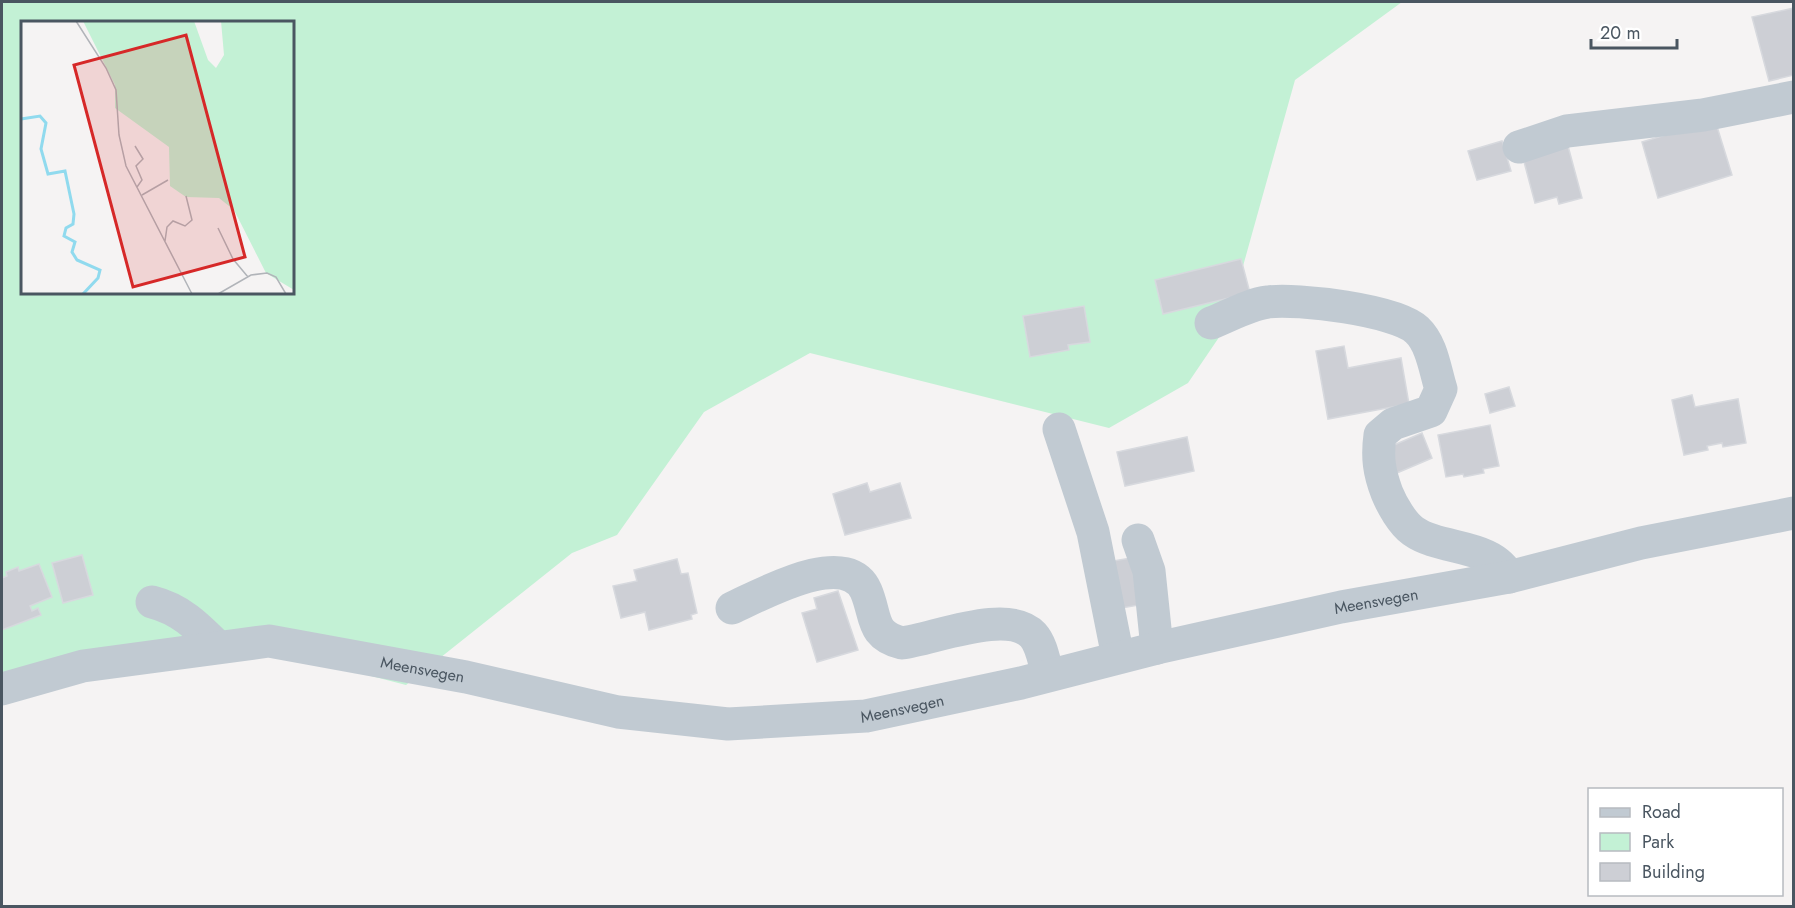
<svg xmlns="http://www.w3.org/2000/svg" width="1795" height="908" font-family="Jost,sans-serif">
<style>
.green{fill:#c3f1d5;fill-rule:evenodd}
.building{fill:#cdcfd5;stroke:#d7d9de;stroke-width:1.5}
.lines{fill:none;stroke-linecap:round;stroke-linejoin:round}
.minor{stroke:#c1cad2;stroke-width:33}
.labels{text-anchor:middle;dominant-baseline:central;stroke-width:4.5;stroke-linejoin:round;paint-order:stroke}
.street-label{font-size:16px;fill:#4a5661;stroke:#fff}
.inset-river{fill:none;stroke:#90daee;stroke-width:3}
.inset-road{fill:none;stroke:#b1b4b9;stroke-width:1.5}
.view{fill:#d62828;fill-opacity:0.15;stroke:#d62828;stroke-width:3}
.inset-edge{fill:none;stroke:#4a5661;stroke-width:3}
</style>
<rect width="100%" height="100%" fill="#f5f3f3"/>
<path class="green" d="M 2,2 L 1402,2 L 1295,80 L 1226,327 L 1188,383 L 1109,428 L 810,353 L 704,412 L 617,535 L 572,553 L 406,685 L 232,640 L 2,685 ZM 22,22 L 292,22 L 292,292 L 22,292 Z"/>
<g class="building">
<path d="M 1794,8 L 1794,75 L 1769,81 L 1752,17 Z"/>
<path d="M 1715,120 L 1732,175 L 1658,198 L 1642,142 Z"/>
<path d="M 1502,141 L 1511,171 L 1477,180 L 1468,151 Z"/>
<path d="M 1568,146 L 1582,198 L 1559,204 L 1557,197 L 1535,203 L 1523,158 Z"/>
<path d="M 1241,259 L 1250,293 L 1163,314 L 1155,280 Z"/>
<path d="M 1084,306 L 1090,342 L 1068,345 L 1069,350 L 1030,357 L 1023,316 Z"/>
<path d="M 1344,346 L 1348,368 L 1401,358 L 1409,404 L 1328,419 L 1316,351 Z"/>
<path d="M 1509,387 L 1515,406 L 1490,413 L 1485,394 Z"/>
<path d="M 1692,395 L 1695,407 L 1738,399 L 1746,443 L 1723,447 L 1722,443 L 1707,446 L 1708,450 L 1684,455 L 1672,400 Z"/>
<path d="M 1490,425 L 1499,466 L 1483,469 L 1484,473 L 1464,477 L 1463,474 L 1446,477 L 1438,435 Z"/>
<path d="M 1422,433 L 1432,458 L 1397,473 L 1387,448 Z"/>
<path d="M 1187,437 L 1194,471 L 1125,486 L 1117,452 Z"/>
<path d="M 867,483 L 870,492 L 900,483 L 911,518 L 845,535 L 833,494 Z"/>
<path d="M 82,555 L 93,595 L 63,603 L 52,563 Z"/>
<path d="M 1136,557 L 1145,604 L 1116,609 L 1107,562 Z"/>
<path d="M 677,559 L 681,574 L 688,573 L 697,613 L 691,615 L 692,619 L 649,630 L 645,612 L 621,618 L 613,586 L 637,581 L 634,570 Z"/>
<path d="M 39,564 L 52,597 L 30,606 L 32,611 L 38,608 L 41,615 L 2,630 L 2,578 L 7,576 L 6,572 L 18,567 L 19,571 Z"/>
<path d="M 838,591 L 858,650 L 817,662 L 802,613 L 817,609 L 814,598 Z"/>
</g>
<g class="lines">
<g class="minor">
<path d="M 1519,147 L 1567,131 L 1703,115 L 1794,97"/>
<path d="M 1211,323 C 1229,316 1250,304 1268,302 C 1296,298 1397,310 1417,330 C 1432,344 1435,370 1441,389 L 1431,411 L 1393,424 L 1380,435 C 1377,457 1379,472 1387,493 C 1392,505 1402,523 1413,531 C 1441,551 1492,543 1509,577"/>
<path d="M 1059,429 L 1093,532 L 1118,657"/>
<path d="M 1138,540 L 1149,571 L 1157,648"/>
<path d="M 152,602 C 180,609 197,626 217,646"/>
<path d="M 732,608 C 761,595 847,546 866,591 C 877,617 870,635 902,643 C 934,639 1008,608 1033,635 C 1042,645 1044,662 1048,675"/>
<path id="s1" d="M 2,689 L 83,666 L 269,641 L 466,677 L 618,712 L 728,724 L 866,716 L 1021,683 L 1157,648 L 1341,607 L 1509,577 L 1641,543 L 1794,513"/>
</g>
</g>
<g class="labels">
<g class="street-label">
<text stroke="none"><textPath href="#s1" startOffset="1400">Meensvegen</textPath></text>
<text stroke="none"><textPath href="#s1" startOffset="428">Meensvegen</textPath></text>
<text stroke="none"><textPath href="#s1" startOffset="914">Meensvegen</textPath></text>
</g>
</g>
<g transform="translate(21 21)">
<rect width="273" height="273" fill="#f5f3f3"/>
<path d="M 62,0 L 173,0 L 187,39 L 195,47 L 203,34 L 200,0 L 273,0 L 273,269 L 245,252 L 213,189 L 198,177 L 165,176 L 149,165 L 148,126 L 94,87 L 94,64 Z" fill="#c3f1d5"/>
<path class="inset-river" d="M 0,98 L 19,95 L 25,102 L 20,128 L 27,153 L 44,150 L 53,193 L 52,203 L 45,207 L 43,215 L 54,221 L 51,231 L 56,239 L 79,249 L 77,257 L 62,273"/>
<path class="inset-road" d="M 55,0 L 85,47 L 95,69 L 98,114 L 105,145 L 171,273M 114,125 L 122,138 L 115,145 L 121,159 L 116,166M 121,174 L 147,159M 197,207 L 212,238 L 227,256M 144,220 L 146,206 L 152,200 L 164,205 L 171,199 L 165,175M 197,273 L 230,254 L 246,252 L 255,256 L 265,273"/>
<path class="view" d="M 165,14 L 224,236 L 112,266 L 53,44 Z"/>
<rect width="273" height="273" class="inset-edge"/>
</g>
<rect width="1795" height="908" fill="none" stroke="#4a5661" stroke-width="6"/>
<rect x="1588" y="788" width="195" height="108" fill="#ffffff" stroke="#b7bbc0" stroke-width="1.5"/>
<rect x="1600" y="808" width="30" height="9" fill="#c1cad2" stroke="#b7bbc0" stroke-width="1.5"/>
<text x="1642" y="818" font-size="18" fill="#4a5661">Road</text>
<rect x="1600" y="833" width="30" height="18" fill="#c3f1d5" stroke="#b7bbc0" stroke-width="1.5"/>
<text x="1642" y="848" font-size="18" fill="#4a5661">Park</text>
<rect x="1600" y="863" width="30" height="18" fill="#cdcfd5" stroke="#b7bbc0" stroke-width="1.5"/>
<text x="1642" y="878" font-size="18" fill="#4a5661">Building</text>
<path d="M1591 39v9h86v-9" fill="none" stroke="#4a5661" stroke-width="3"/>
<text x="1600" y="39" font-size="18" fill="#4a5661" stroke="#ffffff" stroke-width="4.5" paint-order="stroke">20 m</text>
</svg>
